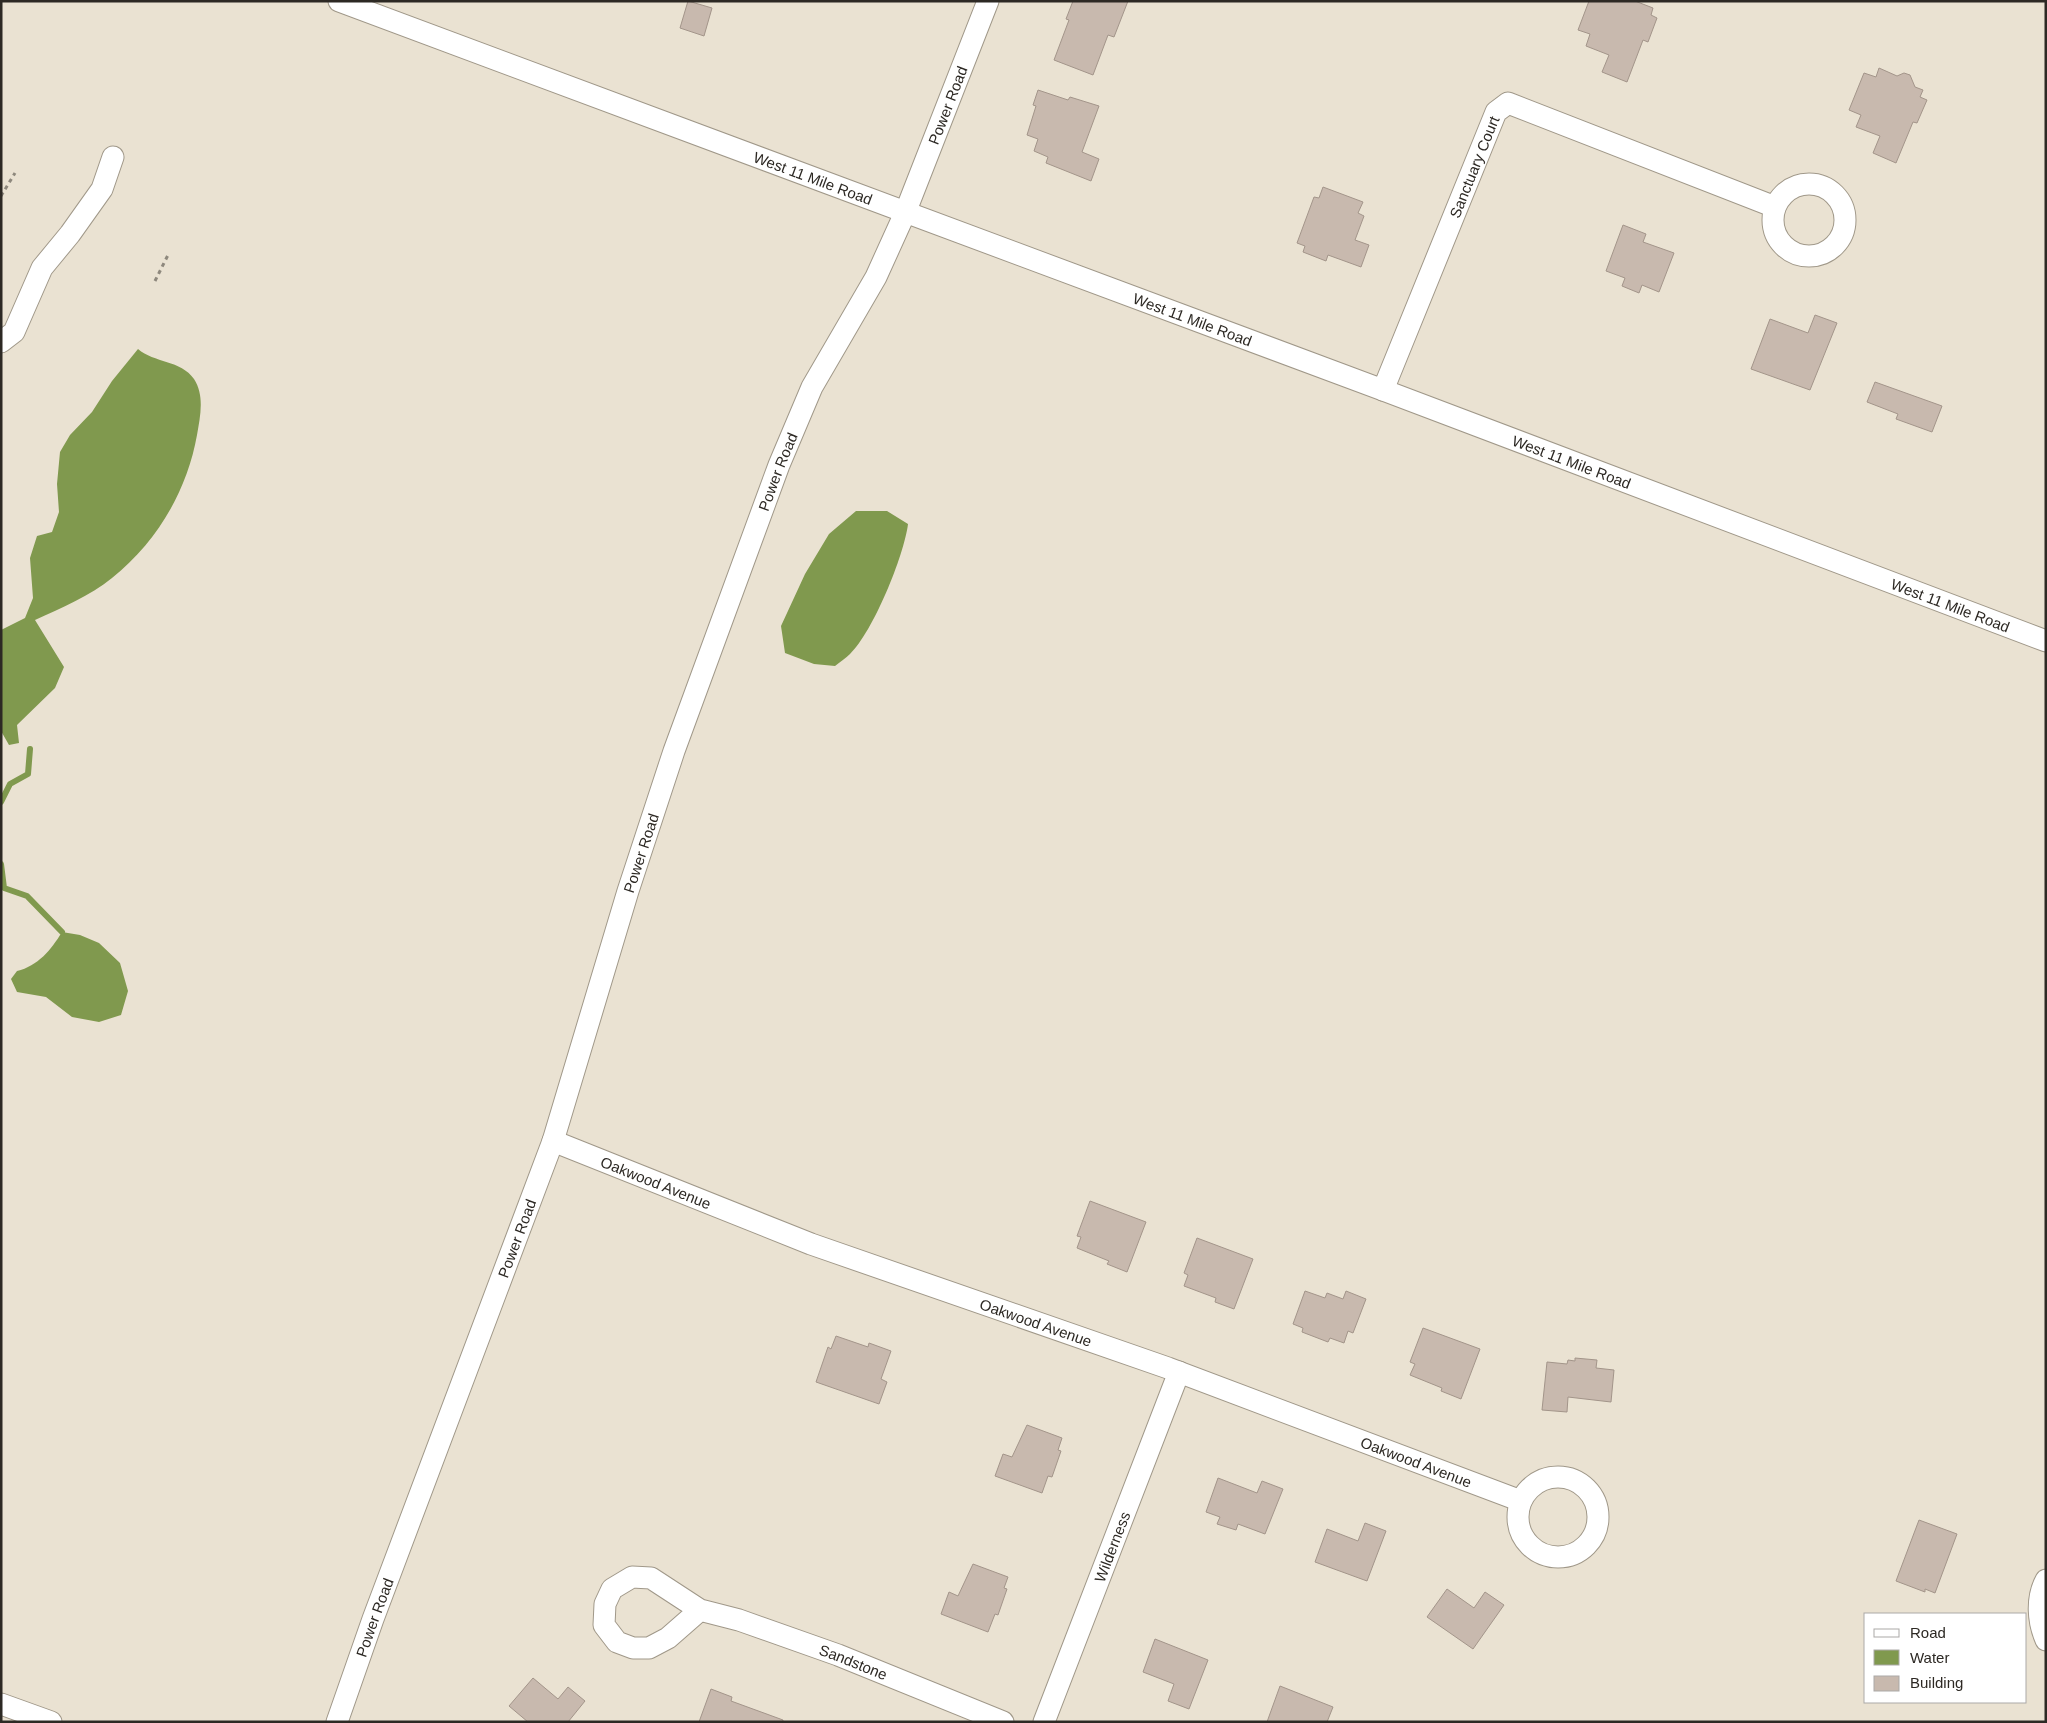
<svg xmlns="http://www.w3.org/2000/svg" width="2047" height="1723" font-family="Arial,sans-serif">
<style>
.water{fill:#80994e}
.lines{fill:none;stroke-linecap:round;stroke-linejoin:round}
.stream{stroke:#80994e;stroke-width:6}
.building{fill:#c8b9ae;stroke:#a3958a}
.minor-casing{stroke:#a09889;stroke-width:23}
.path{stroke:#8e887d;stroke-width:3;stroke-dasharray:4 4;stroke-linecap:butt}
.minor{stroke:#fff;stroke-width:21}
.labels{text-anchor:middle;dominant-baseline:central;stroke-width:5;stroke-linejoin:round;paint-order:stroke}
.street-label{font-size:15px;fill:#2d2924;stroke:#fff}
</style>
<rect width="100%" height="100%" fill="#eae2d2"/>
<g class="water">
<path d="M 138,349 C 154,363 181,360 194,379 C 205,396 200,417 197,435 C 187,491 157,542 112,578 C 90,596 61,608 35,620 L 64,667 L 55,688 L 17,725 L 19,743 L 9,745 L 1,731 L 1,630 L 25,618 L 33,598 L 30,558 L 37,536 L 52,532 L 59,512 L 57,484 L 60,452 L 70,435 L 92,412 L 112,381 Z"/>
<path d="M 856,511 L 887,511 L 908,524 C 904,556 873,632 850,654 C 846,658 840,662 835,666 L 814,664 L 785,653 L 781,626 L 805,574 L 829,534 Z"/>
<path d="M 62,932 L 80,935 L 99,943 L 120,963 L 128,991 L 121,1015 L 99,1022 L 72,1017 L 46,997 L 17,992 L 11,979 L 17,971 C 38,966 51,950 62,932 Z"/>
</g>
<g class="lines">
<g class="stream">
<path d="M 1,802 L 10,784 L 28,774 L 30,749"/>
<path d="M 1,864 L 4,888 L 27,896 L 62,932"/>
</g>
</g>
<g class="building">
<path d="M 688,1 L 712,8 L 704,36 L 680,28 Z"/>
<path d="M 1073,1 L 1128,1 L 1114,37 L 1108,35 L 1093,75 L 1054,60 L 1069,20 L 1066,19 Z"/>
<path d="M 1589,1 L 1635,1 L 1653,8 L 1651,15 L 1657,18 L 1648,42 L 1643,40 L 1627,82 L 1602,72 L 1609,55 L 1586,46 L 1590,34 L 1578,30 Z"/>
<path d="M 1879,68 L 1897,76 L 1904,73 L 1910,75 L 1915,87 L 1923,90 L 1920,97 L 1927,100 L 1917,123 L 1913,122 L 1896,163 L 1873,153 L 1880,136 L 1856,127 L 1861,115 L 1849,110 L 1864,73 L 1876,77 Z"/>
<path d="M 1038,90 L 1068,100 L 1070,97 L 1099,106 L 1082,152 L 1099,159 L 1091,181 L 1046,163 L 1048,157 L 1034,151 L 1038,139 L 1027,135 L 1036,106 L 1033,105 Z"/>
<path d="M 1323,187 L 1363,202 L 1358,213 L 1364,216 L 1355,240 L 1369,245 L 1361,267 L 1328,255 L 1326,261 L 1303,252 L 1305,246 L 1297,243 L 1314,197 L 1319,198 Z"/>
<path d="M 1623,225 L 1646,234 L 1643,242 L 1674,253 L 1659,292 L 1642,285 L 1639,293 L 1622,286 L 1625,278 L 1606,271 Z"/>
<path d="M 1815,315 L 1837,323 L 1810,390 L 1751,369 L 1770,319 L 1808,333 Z"/>
<path d="M 1875,382 L 1942,406 L 1932,432 L 1896,419 L 1898,414 L 1867,402 Z"/>
<path d="M 1090,1201 L 1146,1222 L 1127,1272 L 1107,1264 L 1109,1261 L 1077,1248 L 1081,1237 L 1077,1236 Z"/>
<path d="M 1197,1238 L 1253,1259 L 1234,1309 L 1215,1302 L 1216,1298 L 1184,1286 L 1188,1275 L 1184,1273 Z"/>
<path d="M 1305,1291 L 1325,1298 L 1327,1293 L 1343,1299 L 1346,1291 L 1366,1299 L 1353,1333 L 1348,1331 L 1344,1343 L 1330,1338 L 1328,1342 L 1302,1332 L 1303,1328 L 1293,1324 Z"/>
<path d="M 1423,1328 L 1480,1349 L 1461,1399 L 1441,1391 L 1442,1388 L 1410,1375 L 1415,1364 L 1410,1362 Z"/>
<path d="M 836,1336 L 868,1347 L 869,1343 L 891,1351 L 881,1379 L 887,1382 L 879,1404 L 816,1382 L 828,1347 L 831,1349 Z"/>
<path d="M 1575,1358 L 1597,1360 L 1596,1368 L 1614,1370 L 1611,1402 L 1568,1397 L 1567,1412 L 1542,1410 L 1547,1362 L 1567,1364 L 1568,1360 L 1575,1361 Z"/>
<path d="M 1027,1425 L 1062,1438 L 1058,1450 L 1061,1451 L 1052,1477 L 1048,1476 L 1042,1493 L 995,1476 L 1003,1454 L 1012,1457 Z"/>
<path d="M 1218,1478 L 1257,1493 L 1262,1481 L 1283,1489 L 1265,1534 L 1238,1524 L 1236,1530 L 1217,1524 L 1220,1517 L 1206,1512 Z"/>
<path d="M 1919,1520 L 1957,1534 L 1935,1593 L 1925,1589 L 1925,1592 L 1896,1581 Z"/>
<path d="M 1365,1523 L 1386,1531 L 1367,1581 L 1315,1562 L 1327,1529 L 1358,1541 Z"/>
<path d="M 973,1564 L 1008,1577 L 1004,1588 L 1007,1589 L 998,1615 L 995,1614 L 988,1632 L 941,1614 L 949,1592 L 958,1596 Z"/>
<path d="M 1447,1589 L 1474,1608 L 1485,1592 L 1504,1605 L 1473,1649 L 1427,1617 Z"/>
<path d="M 1155,1639 L 1208,1660 L 1189,1709 L 1168,1701 L 1174,1684 L 1143,1672 Z"/>
<path d="M 533,1678 L 558,1699 L 568,1687 L 585,1701 L 568,1722 L 528,1722 L 509,1706 Z"/>
<path d="M 1280,1686 L 1333,1707 L 1327,1722 L 1267,1722 Z"/>
<path d="M 711,1689 L 732,1697 L 731,1701 L 783,1720 L 783,1722 L 699,1722 Z"/>
</g>
<g class="lines">
<defs>
<g id="minor">
<path id="s1" d="M 339,1 L 1383,390 L 2046,641"/>
<circle cx="1809" cy="220" r="36"/>
<path d="M 1,342 L 14,332 L 42,268 L 70,234 L 102,189 L 113,157"/>
<path id="s2" d="M 1383,390 L 1496,112 L 1508,103 L 1775,207"/>
<path id="s3" d="M 553,1141 L 811,1244 L 1168,1368 L 1521,1501"/>
<circle cx="1558" cy="1517" r="40"/>
<path d="M 2046,1580 C 2036,1598 2038,1622 2046,1640"/>
<path id="s4" d="M 700,1610 L 668,1638 L 649,1648 L 633,1648 L 617,1642 L 604,1625 L 605,1604 L 612,1589 L 632,1577 L 651,1578 L 700,1610 L 739,1620 L 838,1655 L 1003,1722"/>
<path d="M 1,1704 L 51,1722"/>
<path id="s5" d="M 337,1722 L 373,1619 L 553,1141 L 628,891 L 674,751 L 779,465 L 812,387 L 876,277 L 905,213 L 988,1"/>
<path id="s6" d="M 1044,1722 L 1179,1372"/>
</g>
</defs>
<use href="#minor" class="minor-casing"/>
<g class="path">
<path d="M 1,196 L 15,173"/>
<path d="M 155,281 L 169,253"/>
</g>
<use href="#minor" class="minor"/>
</g>
<g class="labels">
<g class="street-label">
<text stroke="none"><textPath href="#s5" startOffset="1731">Power Road</textPath></text>
<text stroke="none"><textPath href="#s2" startOffset="241">Sanctuary Court</textPath></text>
<text stroke="none"><textPath href="#s1" startOffset="506">West 11 Mile Road</textPath></text>
<text stroke="none"><textPath href="#s1" startOffset="911">West 11 Mile Road</textPath></text>
<text stroke="none"><textPath href="#s1" startOffset="1316">West 11 Mile Road</textPath></text>
<text stroke="none"><textPath href="#s5" startOffset="1326">Power Road</textPath></text>
<text stroke="none"><textPath href="#s1" startOffset="1721">West 11 Mile Road</textPath></text>
<text stroke="none"><textPath href="#s5" startOffset="921">Power Road</textPath></text>
<text stroke="none"><textPath href="#s3" startOffset="111">Oakwood Avenue</textPath></text>
<text stroke="none"><textPath href="#s5" startOffset="516">Power Road</textPath></text>
<text stroke="none"><textPath href="#s3" startOffset="516">Oakwood Avenue</textPath></text>
<text stroke="none"><textPath href="#s3" startOffset="921">Oakwood Avenue</textPath></text>
<text stroke="none"><textPath href="#s6" startOffset="188">Wilderness</textPath></text>
<text stroke="none"><textPath href="#s5" startOffset="111">Power Road</textPath></text>
<text stroke="none"><textPath href="#s4" startOffset="419">Sandstone</textPath></text>
</g>
</g>
<rect width="2047" height="1723" fill="none" stroke="#2d2924" stroke-width="5"/>
<rect x="1864" y="1613" width="162" height="90" fill="#ffffff" stroke="#aba9a7"/>
<rect x="1874" y="1629" width="25" height="8" fill="#ffffff" stroke="#aba9a7"/>
<text x="1910" y="1638" font-size="15" fill="#2d2924">Road</text>
<rect x="1874" y="1650" width="25" height="15" fill="#80994e" stroke="#aba9a7"/>
<text x="1910" y="1663" font-size="15" fill="#2d2924">Water</text>
<rect x="1874" y="1676" width="25" height="15" fill="#c8b9ae" stroke="#aba9a7"/>
<text x="1910" y="1688" font-size="15" fill="#2d2924">Building</text>
</svg>
